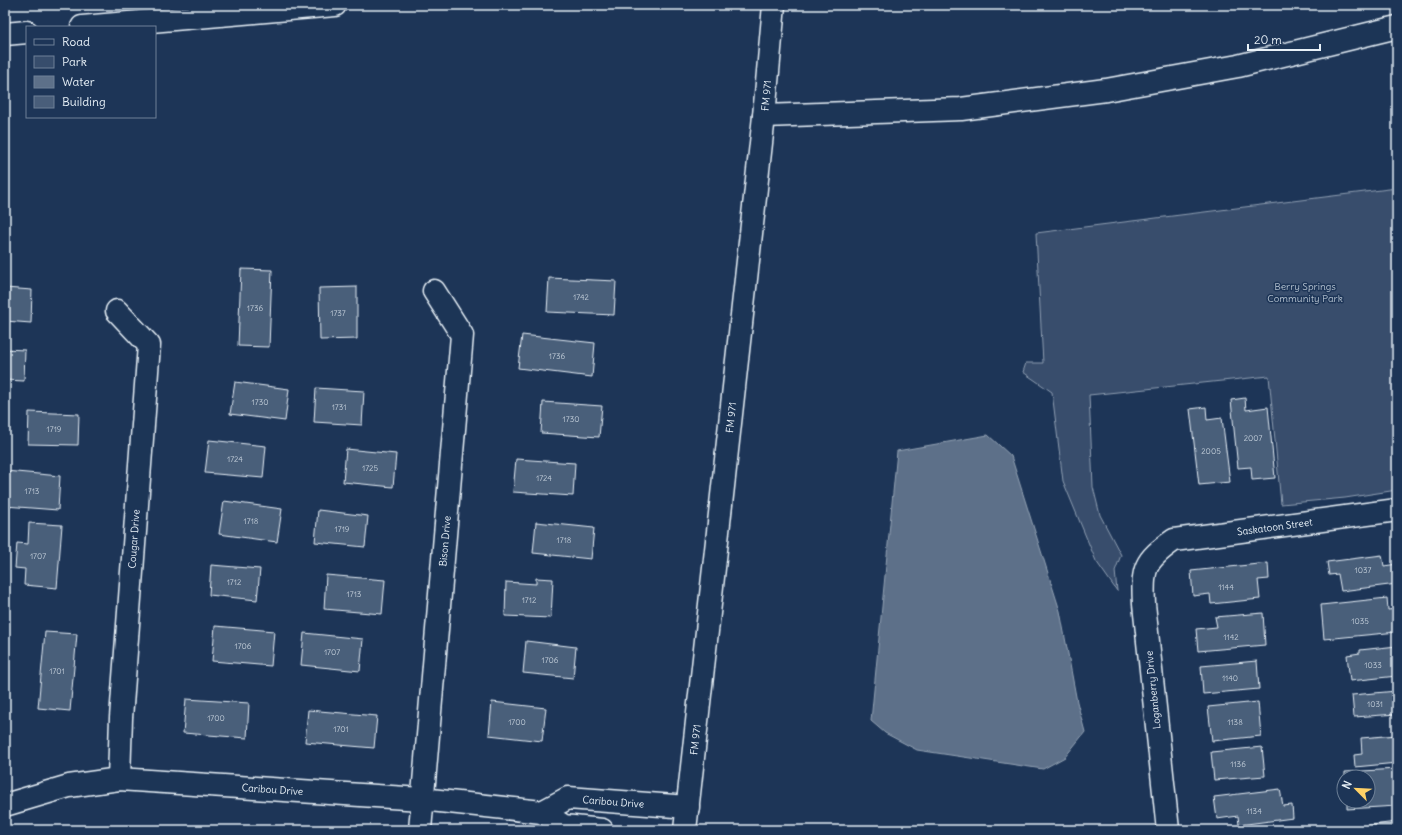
<svg xmlns="http://www.w3.org/2000/svg" width="1402" height="835" font-family="Delius,sans-serif">
<style>
.green{fill:#374d6c;stroke:#909fb2}
.water{fill:#5d7089;stroke:#95a4b5}
.building{fill:#495e7a;stroke:#e8f1f8}
.lines{fill:none;stroke-linecap:round;stroke-linejoin:round}
.street-casing{stroke:#e8f1f8;stroke-width:25}
.secondary-casing{stroke:#e8f1f8;stroke-width:25}
.highway-casing{stroke:#e8f1f8;stroke-width:25}
.street{stroke:#1d3557;stroke-width:22}
.secondary{stroke:#1d3557;stroke-width:22}
.highway{stroke:#1d3557;stroke-width:22}
.labels{text-anchor:middle;dominant-baseline:central;stroke-width:3;stroke-linejoin:round;paint-order:stroke}
.number-label{font-size:8px;fill:#c0ccd8}
.street-label{font-size:10px;fill:#e8f1f8;stroke:#1d3557}
.park-label{font-size:10px;fill:#b3c0ce;stroke:#1d3557}
</style>
<rect width="100%" height="100%" fill="#1d3557"/>
<filter id="ink" filterUnits="userSpaceOnUse"><feTurbulence type="fractalNoise" baseFrequency=".025" numOctaves="2"/><feDisplacementMap in="SourceGraphic" scale="8" xChannelSelector="R" yChannelSelector="G"/><feConvolveMatrix kernelMatrix="1 2 1 2 8 2 1 2 1" color-interpolation-filters="sRGB"/></filter>
<g filter="url(#ink)">
<path class="green" d="M 1397,188 L 1397,490 L 1345,498 L 1281,504 L 1269,376 L 1089,395 L 1093,487 L 1100,515 L 1121,555 L 1115,571 L 1117,591 L 1096,561 L 1063,481 L 1052,392 L 1023,372 L 1026,363 L 1043,363 L 1036,233 Z"/>
<path class="water" d="M 988,435 L 1011,456 L 1060,611 L 1077,702 L 1085,732 L 1065,757 L 1043,769 L 917,750 L 885,733 L 871,721 L 897,451 Z"/>
<g class="building">
<path d="M 241,269 L 272,270 L 269,347 L 238,346 Z"/>
<path d="M 549,278 L 616,281 L 614,315 L 547,312 Z"/>
<path d="M 357,287 L 357,339 L 320,340 L 319,288 Z"/>
<path d="M 5,288 L 32,290 L 31,323 L 5,321 Z"/>
<path d="M 522,335 L 595,343 L 592,377 L 518,368 Z"/>
<path d="M 5,349 L 25,350 L 24,381 L 5,380 Z"/>
<path d="M 235,382 L 289,389 L 285,421 L 230,414 Z"/>
<path d="M 316,388 L 364,391 L 362,425 L 314,422 Z"/>
<path d="M 1245,398 L 1246,410 L 1268,407 L 1275,478 L 1252,480 L 1251,467 L 1238,468 L 1231,400 Z"/>
<path d="M 543,402 L 602,406 L 599,437 L 541,433 Z"/>
<path d="M 1206,407 L 1207,420 L 1222,418 L 1230,482 L 1199,485 L 1190,409 Z"/>
<path d="M 29,412 L 79,414 L 78,445 L 28,444 Z"/>
<path d="M 209,440 L 266,446 L 263,478 L 205,473 Z"/>
<path d="M 346,449 L 396,454 L 393,487 L 343,482 Z"/>
<path d="M 516,459 L 575,463 L 573,496 L 513,492 Z"/>
<path d="M 5,471 L 60,476 L 58,510 L 5,506 Z"/>
<path d="M 224,501 L 282,509 L 277,542 L 219,534 Z"/>
<path d="M 318,510 L 368,516 L 365,547 L 315,542 Z"/>
<path d="M 536,522 L 594,528 L 591,559 L 533,553 Z"/>
<path d="M 29,523 L 62,525 L 57,588 L 24,585 L 25,569 L 15,568 L 17,543 L 28,544 Z"/>
<path d="M 1382,555 L 1384,566 L 1397,564 L 1397,584 L 1341,591 L 1338,574 L 1329,575 L 1327,562 Z"/>
<path d="M 1268,563 L 1269,579 L 1258,580 L 1260,599 L 1211,604 L 1210,594 L 1193,596 L 1191,571 Z"/>
<path d="M 211,565 L 260,569 L 257,600 L 209,595 Z"/>
<path d="M 326,575 L 385,580 L 382,614 L 324,609 Z"/>
<path d="M 536,578 L 553,579 L 551,618 L 505,616 L 506,582 L 536,584 Z"/>
<path d="M 1387,598 L 1388,610 L 1397,609 L 1397,632 L 1324,639 L 1321,605 Z"/>
<path d="M 1263,613 L 1265,645 L 1198,651 L 1196,629 L 1217,627 L 1215,617 Z"/>
<path d="M 215,626 L 274,631 L 271,666 L 212,661 Z"/>
<path d="M 45,632 L 77,634 L 70,711 L 38,708 Z"/>
<path d="M 304,633 L 363,639 L 360,671 L 301,665 Z"/>
<path d="M 526,641 L 576,647 L 573,678 L 523,673 Z"/>
<path d="M 1397,646 L 1397,676 L 1350,681 L 1347,655 L 1360,653 L 1360,650 Z"/>
<path d="M 1257,661 L 1259,689 L 1203,694 L 1201,666 Z"/>
<path d="M 1397,691 L 1397,714 L 1354,717 L 1352,695 Z"/>
<path d="M 186,699 L 249,703 L 247,738 L 183,733 Z"/>
<path d="M 492,702 L 546,708 L 542,741 L 489,735 Z"/>
<path d="M 1258,702 L 1261,736 L 1212,741 L 1208,707 Z"/>
<path d="M 308,710 L 377,716 L 374,748 L 305,742 Z"/>
<path d="M 1397,735 L 1397,763 L 1355,767 L 1354,755 L 1362,754 L 1361,738 Z"/>
<path d="M 1262,747 L 1265,776 L 1214,780 L 1211,752 Z"/>
<path d="M 1397,769 L 1397,806 L 1347,809 L 1347,801 L 1368,801 L 1368,777 L 1345,777 L 1345,772 Z"/>
<path d="M 1280,789 L 1283,806 L 1292,805 L 1293,818 L 1239,825 L 1238,816 L 1217,819 L 1214,797 Z"/>
<path d="M 1397,822 L 1397,830 L 1363,830 L 1363,826 Z"/>
</g>
<g class="lines">
<defs>
<g id="street">
<path d="M 117,311 L 149,345 L 121,718 L 119,779"/>
<path id="s1" d="M 5,805 L 69,786 L 119,779 L 421,799 L 542,812 L 564,826 L 602,830"/>
<path id="s2" d="M 542,812 L 568,798 L 688,807"/>
<path id="s3" d="M 420,830 L 462,335 L 434,291"/>
<path id="s4" d="M 1168,830 L 1144,604 C 1142,568 1144,561 1174,540 L 1397,510"/>
</g>
<g id="secondary">
<path id="s5" d="M 685,830 L 764,116 L 774,5"/>
</g>
<g id="highway">
<path d="M 82,27 L 335,5"/>
<path d="M 5,34 L 27,32"/>
<path d="M 764,116 L 961,109 L 1106,90 L 1238,66 L 1397,27"/>
</g>
</defs>
<use href="#street" class="street-casing"/>
<use href="#secondary" class="secondary-casing"/>
<use href="#highway" class="highway-casing"/>
<use href="#street" class="street"/>
<use href="#secondary" class="secondary"/>
<use href="#highway" class="highway"/>
</g>
</g>
<g class="labels">
<g class="number-label">
<text x="581" y="297">1742</text>
<text x="255" y="308">1736</text>
<text x="338" y="313">1737</text>
<text x="557" y="356">1736</text>
<text x="260" y="402">1730</text>
<text x="339" y="407">1731</text>
<text x="571" y="419">1730</text>
<text x="54" y="429">1719</text>
<text x="1253" y="438">2007</text>
<text x="1211" y="451">2005</text>
<text x="235" y="459">1724</text>
<text x="370" y="468">1725</text>
<text x="544" y="478">1724</text>
<text x="32" y="491">1713</text>
<text x="251" y="521">1718</text>
<text x="342" y="529">1719</text>
<text x="564" y="540">1718</text>
<text x="38" y="556">1707</text>
<text x="1363" y="570">1037</text>
<text x="234" y="582">1712</text>
<text x="1226" y="587">1144</text>
<text x="354" y="594">1713</text>
<text x="529" y="600">1712</text>
<text x="1360" y="621">1035</text>
<text x="1231" y="637">1142</text>
<text x="243" y="646">1706</text>
<text x="332" y="652">1707</text>
<text x="550" y="660">1706</text>
<text x="1373" y="665">1033</text>
<text x="57" y="671">1701</text>
<text x="1230" y="678">1140</text>
<text x="1375" y="704">1031</text>
<text x="216" y="718">1700</text>
<text x="517" y="722">1700</text>
<text x="1235" y="722">1138</text>
<text x="341" y="729">1701</text>
<text x="1238" y="764">1136</text>
<text x="1254" y="811">1134</text>
</g>
<g class="street-label">
<text stroke="none"><textPath href="#s5" startOffset="739">FM 971</textPath></text>
<text stroke="none"><textPath href="#s5" startOffset="415">FM 971</textPath></text>
<text stroke="none"><textPath href="#s4" startOffset="405">Saskatoon Street</textPath></text>
<text transform="translate(134 539) rotate(-86)">Cougar Drive</text>
<text stroke="none"><textPath href="#s3" startOffset="290">Bison Drive</textPath></text>
<text transform="translate(1153 690) rotate(-96)">Loganberry Drive</text>
<text stroke="none"><textPath href="#s5" startOffset="91">FM 971</textPath></text>
<text stroke="none"><textPath href="#s1" startOffset="271">Caribou Drive</textPath></text>
<text stroke="none"><textPath href="#s2" startOffset="75">Caribou Drive</textPath></text>
</g>
<g class="park-label">
<text x="1305" y="286">Berry Springs<tspan x="1305" dy="12">Community Park</tspan></text>
</g>
</g>
<rect width="1402" height="835" fill="none" stroke="#1d3557" stroke-width="20"/>
<rect x="10" y="10" width="1382" height="815" fill="none" stroke="#e8f1f8" stroke-width="1.5" filter="url(#ink)"/>
<rect x="26" y="26" width="130" height="92" fill="#1d3557" stroke="#6e8097"/>
<rect x="34" y="39" width="20" height="6" fill="#1d3557" stroke="#6e8097"/>
<text x="62" y="46" font-size="12" fill="#e8f1f8">Road</text>
<rect x="34" y="56" width="20" height="12" fill="#374d6c" stroke="#6e8097"/>
<text x="62" y="66" font-size="12" fill="#e8f1f8">Park</text>
<rect x="34" y="76" width="20" height="12" fill="#5d7089" stroke="#6e8097"/>
<text x="62" y="86" font-size="12" fill="#e8f1f8">Water</text>
<rect x="34" y="96" width="20" height="12" fill="#495e7a" stroke="#6e8097"/>
<text x="62" y="106" font-size="12" fill="#e8f1f8">Building</text>
<g transform="translate(1356 789) rotate(294)"><circle r="19" fill="#1d3557" stroke="#6e8097"/>
<path d="M0-3L7 15L0 10L-7 15Z" fill="#ffd166"/>
<text y="-6" font-size="11" font-weight="bold" text-anchor="middle" fill="#e8f1f8">N</text>
</g>
<path d="M1248 44v6h72v-6" fill="none" stroke="#e8f1f8" stroke-width="2"/>
<text x="1254" y="44" font-size="12" fill="#e8f1f8" stroke="#1d3557" stroke-width="3" paint-order="stroke">20 m</text>
</svg>
